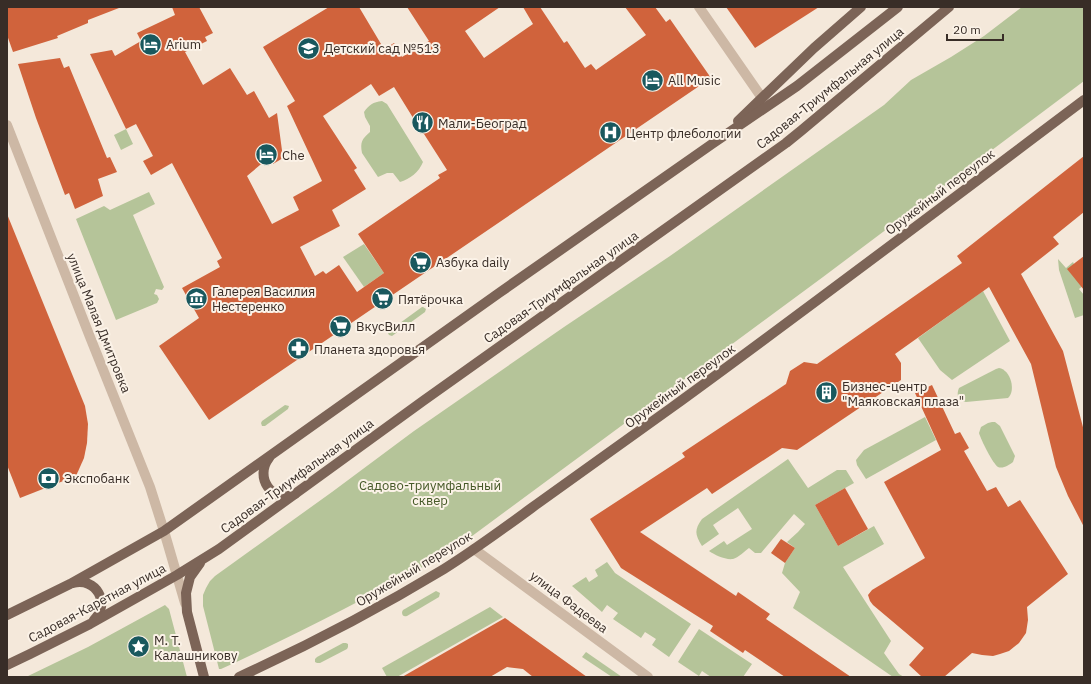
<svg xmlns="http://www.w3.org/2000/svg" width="1091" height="684" font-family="'IBM Plex Sans',sans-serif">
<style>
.green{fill:#b5c499}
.building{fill:#d0633c;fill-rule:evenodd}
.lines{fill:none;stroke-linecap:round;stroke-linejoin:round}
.minor{stroke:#cdb8a5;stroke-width:10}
.major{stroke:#7c6457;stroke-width:10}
.labels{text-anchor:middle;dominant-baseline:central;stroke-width:4;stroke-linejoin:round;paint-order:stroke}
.poi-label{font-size:13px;fill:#382d27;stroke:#fbf2e7;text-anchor:start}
.street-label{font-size:13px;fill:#382d27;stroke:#fbf2e7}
.park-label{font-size:13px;fill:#465928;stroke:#fbf2e7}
</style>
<rect width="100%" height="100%" fill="#f4e8da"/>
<g class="green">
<path d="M 1022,7 L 1084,7 L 1084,81 L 823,277 L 464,542 C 425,567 385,588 344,609 C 303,630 263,650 221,669 L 219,669 L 203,606 L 203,595 L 206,588 L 210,581 L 215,576 L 332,492 L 414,431 L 564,327 L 670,256 L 884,105 L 911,80 L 951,57 L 984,36 Z"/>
<path d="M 382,101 L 387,104 L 423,162 C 419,172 410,179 400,182 L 393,173 L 387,173 L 378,177 L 362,153 C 360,142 362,139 370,132 L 370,126 L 365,117 L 364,112 C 369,105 373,102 382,101 Z"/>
<path d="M 126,129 L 133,144 L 121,150 L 114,135 Z"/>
<path d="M 149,192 L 155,204 L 133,215 L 164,287 L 162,290 L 156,289 L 154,294 L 157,295 L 159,299 L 157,303 L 116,320 L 76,219 L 104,206 L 110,210 Z"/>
<path d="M 364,244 L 384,273 L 364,287 L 343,257 Z"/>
<path d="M 1058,259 L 1066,268 L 1073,262 L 1084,285 L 1079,289 L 1084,295 L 1084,315 L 1075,318 L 1059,270 Z"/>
<path d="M 983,291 L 1010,341 L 952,380 L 940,370 L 918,338 Z"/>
<path d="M 422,307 L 423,307 L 426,309 L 425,312 L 392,336 L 389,335 L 388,333 L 389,331 Z"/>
<path d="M 999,368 C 1011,370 1016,391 1008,398 L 966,402 C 958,401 956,395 959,388 L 996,369 Z"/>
<path d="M 285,405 L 289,406 L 288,409 L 265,426 L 262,426 L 261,423 L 262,421 Z"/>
<path d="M 925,417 L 936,440 L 866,479 L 857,465 L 856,460 L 864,450 Z"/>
<path d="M 992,422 L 995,422 L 1000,426 L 1015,456 L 1013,462 C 1009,465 1003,469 998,467 C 993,464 981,440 979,433 L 981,427 L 988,423 Z"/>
<path d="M 788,459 L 808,488 L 837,470 L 846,470 L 854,483 L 815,505 L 838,546 L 874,526 L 884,544 L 843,567 L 891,641 L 884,653 L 899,674 L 904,677 L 893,677 L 793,608 L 800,592 L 782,573 L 785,563 L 795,548 L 787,542 L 798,532 L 805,524 L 794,514 L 761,553 L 755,553 L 749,548 C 745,551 738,558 733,559 C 725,560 715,555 709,551 L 724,541 L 727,545 L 752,529 L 738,508 L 713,525 L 719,534 L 702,546 C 695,535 694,530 702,519 Z"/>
<path d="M 607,562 L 615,573 L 691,624 L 669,657 L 652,645 L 656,639 L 645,632 L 641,638 L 613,619 L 618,613 L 607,605 L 602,612 L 572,586 L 586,577 L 589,582 L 598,576 L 595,570 Z"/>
<path d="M 436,591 L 440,593 L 439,597 L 407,616 C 404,617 402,616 402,612 L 403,610 Z"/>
<path d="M 165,605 L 169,609 L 187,677 L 26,677 L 88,647 Z"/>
<path d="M 490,607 L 503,617 L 397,677 L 387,677 L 382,668 Z"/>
<path d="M 699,629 L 752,664 L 743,677 L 711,677 L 702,671 L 699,676 L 678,662 Z"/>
<path d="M 343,643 L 346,643 L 348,644 L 348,647 L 347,649 L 320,663 L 317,663 L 315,662 L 315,659 L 317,657 Z"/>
<path d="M 586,652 L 622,677 L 612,677 L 582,657 Z"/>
</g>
<g class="building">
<path d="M 7,7 L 118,7 L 119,8 L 88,20 L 88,23 L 57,36 L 58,38 L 13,52 L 7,35 Z"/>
<path d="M 172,7 L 199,7 L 213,33 L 205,37 L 207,41 L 185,52 L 203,85 L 230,68 L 247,95 L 254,91 L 269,118 L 277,113 L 283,158 L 273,164 L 266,160 L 247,176 L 272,224 L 299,210 L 293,197 L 322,181 L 287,106 L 295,101 L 263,47 L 329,7 L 359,7 L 384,49 L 394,43 L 402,57 L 429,41 L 407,7 L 500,7 L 465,31 L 484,58 L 533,24 L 523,7 L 540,7 L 564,43 L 567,41 L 585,68 L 591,64 L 596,70 L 646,35 L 625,7 L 655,7 L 666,22 L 670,19 L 711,78 L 209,420 L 159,346 L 199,318 L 182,288 L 220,267 L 217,261 L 222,258 L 172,163 L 151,175 L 143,161 L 153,156 L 136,124 L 126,129 L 90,54 L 112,50 L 115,56 L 141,41 L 137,33 L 175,15 ZM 371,84 L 379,96 L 394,87 L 423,134 L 424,134 L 447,170 L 438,175 L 440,178 L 358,234 L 384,273 L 357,292 L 339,265 L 326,274 L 323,271 L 315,276 L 300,247 L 340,226 L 332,210 L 366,189 L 354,170 L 357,168 L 323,116 Z"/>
<path d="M 726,7 L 819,7 L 755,48 Z"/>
<path d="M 60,58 L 64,68 L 69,66 L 107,158 L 110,157 L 117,172 L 98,179 L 103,196 L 75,209 L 69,193 L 65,195 L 36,118 L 18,64 Z"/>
<path d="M 1084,156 L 1084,212 L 1053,237 L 1059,244 L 1021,274 L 1063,351 L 1084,431 L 1084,527 L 1068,496 L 1056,467 L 1031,364 L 989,287 L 895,354 L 901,363 L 901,380 L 797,450 L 782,448 L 712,494 L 707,488 L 640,532 L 736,596 L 738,592 L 770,614 L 766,619 L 851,677 L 785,677 L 745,650 L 743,653 L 710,631 L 713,626 L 621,568 L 590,519 L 685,457 L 682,453 L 786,384 L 790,371 L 804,362 L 817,364 L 962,263 L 957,256 Z"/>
<path d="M 7,214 L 85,406 L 88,424 L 87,443 L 84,458 L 76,476 L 20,498 L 7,465 Z"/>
<path d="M 1084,256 L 1084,290 L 1067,269 Z"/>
<path d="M 932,385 L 955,434 L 960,432 L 969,448 L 964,451 L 987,491 L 996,487 L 1008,507 L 1020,500 L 1068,574 L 1027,607 L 1028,620 L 1026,633 L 1019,643 L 1009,651 L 1000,654 L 993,656 L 982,655 L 972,653 L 944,677 L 922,677 L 909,665 L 924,648 L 873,605 L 870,601 L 868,595 L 872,590 L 925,558 L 884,482 L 941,450 L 915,393 Z"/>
<path d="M 845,488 L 868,529 L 838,546 L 815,505 Z"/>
<path d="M 781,539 L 795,548 L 785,563 L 771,553 Z"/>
<path d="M 505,618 L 587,677 L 533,677 L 523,669 L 507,667 L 490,677 L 402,677 Z"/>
</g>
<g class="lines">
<g class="minor">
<path d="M 699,7 L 762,98"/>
<path d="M 7,125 L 90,337 L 150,487 L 164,531 L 185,603"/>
<path d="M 474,549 L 648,677"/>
</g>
<g class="major">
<path d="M 738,121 L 814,48 L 861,7"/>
<path d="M 269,458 C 254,477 272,504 295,494"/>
<path d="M 200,563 L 190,577 L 186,593 L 187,612 L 204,677"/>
<path d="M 73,583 C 96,577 111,603 94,620"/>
<path d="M 7,615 L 70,584 L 164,531 L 499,293 L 712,144 L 797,86 L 898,7"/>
<path d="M 7,665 L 30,654 L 90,624 L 177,575 L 219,549 L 423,401 L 786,143 L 802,130 L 949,7"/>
<path d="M 239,677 C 309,645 378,609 444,569 C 476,549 507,526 537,504 C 582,472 627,440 671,408 C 810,307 947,203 1084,100"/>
</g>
</g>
<defs>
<symbol id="hotel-disc" viewBox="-11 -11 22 22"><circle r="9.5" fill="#19585e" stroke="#fbf2e7"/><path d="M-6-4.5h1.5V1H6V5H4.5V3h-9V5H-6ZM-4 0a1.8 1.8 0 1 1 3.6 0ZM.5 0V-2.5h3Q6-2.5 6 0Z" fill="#fff"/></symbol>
<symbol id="school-disc" viewBox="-11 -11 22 22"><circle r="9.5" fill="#19585e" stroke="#fbf2e7"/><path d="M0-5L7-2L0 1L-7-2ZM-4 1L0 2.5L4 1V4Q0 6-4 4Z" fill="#fff"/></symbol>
<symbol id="restaurant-disc" viewBox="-11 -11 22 22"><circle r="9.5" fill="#19585e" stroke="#fbf2e7"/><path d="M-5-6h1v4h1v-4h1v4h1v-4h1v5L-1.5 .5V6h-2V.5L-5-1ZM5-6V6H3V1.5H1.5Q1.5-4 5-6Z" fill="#fff"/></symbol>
<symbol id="hospital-disc" viewBox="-11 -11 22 22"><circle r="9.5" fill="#19585e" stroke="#fbf2e7"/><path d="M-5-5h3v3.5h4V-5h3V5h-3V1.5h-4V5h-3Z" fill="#fff"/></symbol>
<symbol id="supermarket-disc" viewBox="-11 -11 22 22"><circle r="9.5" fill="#19585e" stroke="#fbf2e7"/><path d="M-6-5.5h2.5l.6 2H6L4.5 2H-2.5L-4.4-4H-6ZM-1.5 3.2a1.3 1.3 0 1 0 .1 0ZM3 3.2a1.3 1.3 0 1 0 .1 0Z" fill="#fff"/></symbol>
<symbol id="museum-disc" viewBox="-11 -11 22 22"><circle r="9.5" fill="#19585e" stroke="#fbf2e7"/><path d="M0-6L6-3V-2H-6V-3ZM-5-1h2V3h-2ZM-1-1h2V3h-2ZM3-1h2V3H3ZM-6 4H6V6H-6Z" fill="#fff"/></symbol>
<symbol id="pharmacy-disc" viewBox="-11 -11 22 22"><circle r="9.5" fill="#19585e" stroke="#fbf2e7"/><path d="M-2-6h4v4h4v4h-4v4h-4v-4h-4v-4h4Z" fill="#fff"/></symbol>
<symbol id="building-disc" viewBox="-11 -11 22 22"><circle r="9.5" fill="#19585e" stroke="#fbf2e7"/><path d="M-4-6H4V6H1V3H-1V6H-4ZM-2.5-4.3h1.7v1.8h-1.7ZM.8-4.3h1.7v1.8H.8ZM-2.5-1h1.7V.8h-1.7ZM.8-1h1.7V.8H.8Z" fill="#fff"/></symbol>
<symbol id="bank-disc" viewBox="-11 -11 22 22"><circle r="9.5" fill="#19585e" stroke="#fbf2e7"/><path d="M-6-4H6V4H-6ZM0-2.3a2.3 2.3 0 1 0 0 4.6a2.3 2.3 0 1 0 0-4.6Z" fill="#fff"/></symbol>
<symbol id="sight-disc" viewBox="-11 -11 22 22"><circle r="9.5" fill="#19585e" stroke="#fbf2e7"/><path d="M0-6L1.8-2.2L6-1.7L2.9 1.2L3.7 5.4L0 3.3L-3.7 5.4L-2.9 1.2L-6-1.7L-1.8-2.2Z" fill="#fff"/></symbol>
</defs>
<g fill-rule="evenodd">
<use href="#hotel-disc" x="138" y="32" width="25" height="25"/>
<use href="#school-disc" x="296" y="36" width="25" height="25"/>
<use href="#hotel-disc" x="640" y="68" width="25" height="25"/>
<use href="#restaurant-disc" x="410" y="110" width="25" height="25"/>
<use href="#hospital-disc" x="598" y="120" width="25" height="25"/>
<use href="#hotel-disc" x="254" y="142" width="25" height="25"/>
<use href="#supermarket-disc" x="408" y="250" width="25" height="25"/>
<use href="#museum-disc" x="184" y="286" width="25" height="25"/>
<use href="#supermarket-disc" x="370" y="286" width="25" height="25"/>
<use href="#supermarket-disc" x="328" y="314" width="25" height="25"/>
<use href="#pharmacy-disc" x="286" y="336" width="25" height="25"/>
<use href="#building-disc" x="814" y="380" width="25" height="25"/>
<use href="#bank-disc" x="36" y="466" width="25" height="25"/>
<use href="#sight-disc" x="126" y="634" width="25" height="25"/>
</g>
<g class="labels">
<g class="poi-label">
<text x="166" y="44">Arium</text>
<text x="324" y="48">Детский сад №513</text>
<text x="668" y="80">All Music</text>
<text x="438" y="123">Мали-Београд</text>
<text x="626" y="133">Центр флебологии</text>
<text x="282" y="155">Che</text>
<text x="436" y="262">Азбука daily</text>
<text x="212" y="291">Галерея Василия<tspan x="212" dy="15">Нестеренко</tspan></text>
<text x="398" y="299">Пятёрочка</text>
<text x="356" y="326">ВкусВилл</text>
<text x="314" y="349">Планета здоровья</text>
<text x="842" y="386">Бизнес-центр<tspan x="842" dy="15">"Маяковская плаза"</tspan></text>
<text x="64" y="478">Экспобанк</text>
<text x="154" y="640">М. Т.<tspan x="154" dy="15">Калашникову</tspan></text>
</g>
<g class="street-label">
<text transform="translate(830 88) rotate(-39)">Садовая-Триумфальная улица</text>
<text transform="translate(940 192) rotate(-37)">Оружейный переулок</text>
<text transform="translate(561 287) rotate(-35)">Садовая-Триумфальная улица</text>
<text transform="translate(99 323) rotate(68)">улица Малая Дмитровка</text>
<text transform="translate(680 386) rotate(-36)">Оружейный переулок</text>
<text transform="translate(297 476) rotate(-36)">Садовая-Триумфальная улица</text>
<text transform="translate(414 569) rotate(-31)">Оружейный переулок</text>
<text transform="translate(569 602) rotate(37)">улица Фадеева</text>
<text transform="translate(97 603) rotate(-28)">Садовая-Каретная улица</text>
</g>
<g class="park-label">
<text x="430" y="485">Садово-триумфальный<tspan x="430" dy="15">сквер</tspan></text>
</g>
</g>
<rect width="1091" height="684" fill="none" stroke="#382d27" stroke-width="16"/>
<path d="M947 34v6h56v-6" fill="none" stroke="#382d27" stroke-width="2"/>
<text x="953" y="34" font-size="12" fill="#382d27" stroke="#fbf2e7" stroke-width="3" paint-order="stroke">20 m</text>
</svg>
